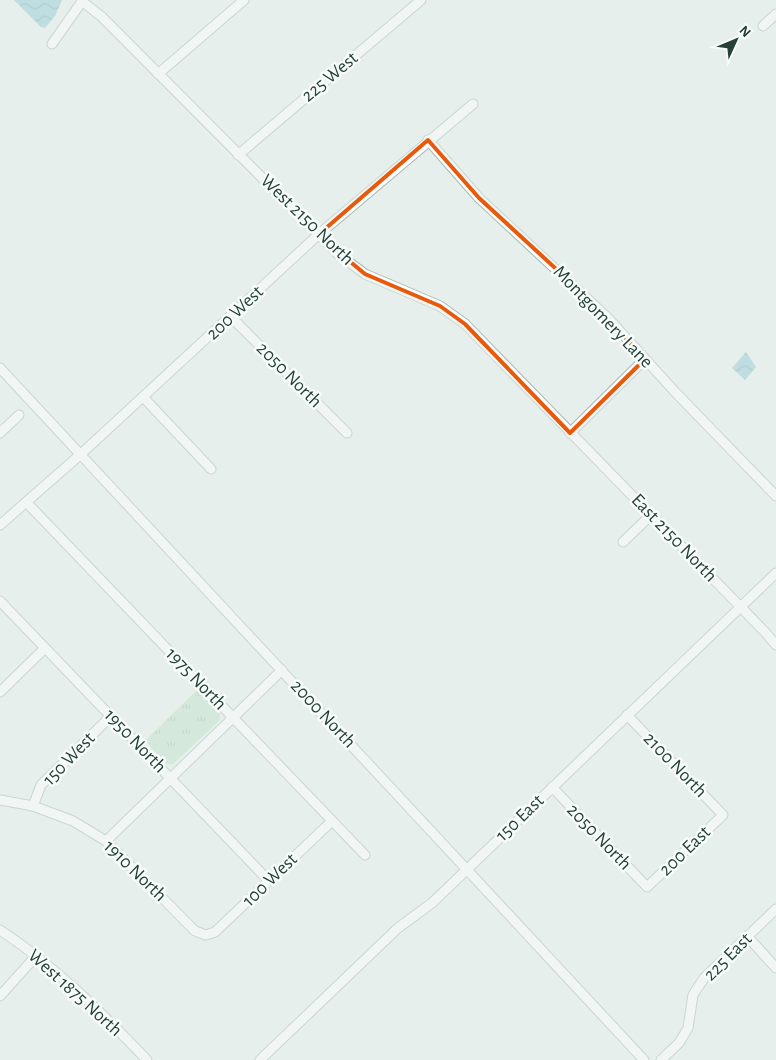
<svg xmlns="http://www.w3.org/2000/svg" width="776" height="1060" font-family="'Alegreya Sans',sans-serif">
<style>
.park{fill:url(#park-tufts)}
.water{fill:url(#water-waves)}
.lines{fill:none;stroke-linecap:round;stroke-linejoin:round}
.minor-casing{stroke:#a8b8b2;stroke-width:11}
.minor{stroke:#fff;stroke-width:9}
.marked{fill:none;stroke:#e8590c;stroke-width:4;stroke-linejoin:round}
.labels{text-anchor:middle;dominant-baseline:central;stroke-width:5;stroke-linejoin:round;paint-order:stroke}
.street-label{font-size:19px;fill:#24423a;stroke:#f7fbf9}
</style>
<defs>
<pattern id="park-tufts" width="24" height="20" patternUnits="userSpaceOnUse" patternTransform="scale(1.25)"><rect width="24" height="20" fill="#bfe0c8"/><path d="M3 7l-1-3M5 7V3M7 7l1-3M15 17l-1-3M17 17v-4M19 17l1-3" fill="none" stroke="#a4c1ad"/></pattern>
<pattern id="water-waves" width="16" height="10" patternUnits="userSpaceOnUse" patternTransform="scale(1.25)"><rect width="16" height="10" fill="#8ec9d4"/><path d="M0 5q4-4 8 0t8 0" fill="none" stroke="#74a5ad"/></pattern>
</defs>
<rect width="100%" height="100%" fill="#e6efeb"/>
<path class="park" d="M 197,690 L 220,714 L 220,720 L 173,764 L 167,764 L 145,741 Z"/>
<g class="water">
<path d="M 14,0 L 62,0 L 55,16 L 45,28 L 41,27 Z"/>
<path d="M 746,352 L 756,367 L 745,380 L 732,368 Z"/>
</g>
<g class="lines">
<defs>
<g id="minor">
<path d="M 83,2 L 102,17 L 338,254 L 365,274 L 440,306 L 465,324 L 764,631 L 776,645"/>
<path d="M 763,26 L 776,14"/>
<path d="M 52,44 L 83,0"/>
<path d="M 158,74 L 244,0"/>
<path d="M 428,140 L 479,198 L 608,318 L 676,393 L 776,496"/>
<path d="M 238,155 L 421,0"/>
<path d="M 231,317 L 347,433"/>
<path d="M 0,368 L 644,1060"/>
<path d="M 143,397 L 211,469"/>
<path d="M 0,433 L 19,415"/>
<path d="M 570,433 L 645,359"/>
<path d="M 27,503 L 365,855"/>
<path d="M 0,525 L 81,454 L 318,235 L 473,104"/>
<path d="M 623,542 L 651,515"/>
<path d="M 0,601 L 269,881"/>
<path d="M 0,692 L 45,648"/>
<path d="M 552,787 L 647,887 L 723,815 L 627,715"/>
<path d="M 0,800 L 33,806 L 73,821 L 106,841 L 195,931 L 206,935 L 215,932 L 332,821"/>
<path d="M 33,806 L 41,785 L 111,716"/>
<path d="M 106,841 L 282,670"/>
<path d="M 0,930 C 55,966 102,1013 147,1060"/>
<path d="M 747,936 L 776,968"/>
<path d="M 0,996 L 36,956"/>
<path d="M 260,1060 L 398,928 L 432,903 L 776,573"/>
<path d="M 661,1060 L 679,1043 L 688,1028 L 693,995 L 704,978 L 776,909"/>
</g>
</defs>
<use href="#minor" class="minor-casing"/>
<use href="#minor" class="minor"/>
</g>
<path d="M0 0H776V1060H0ZM 428,140 L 479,198 L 592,302 L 645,359 L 570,433 L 465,324 L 440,306 L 365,274 L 318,235 Z" fill="#e6efeb" fill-opacity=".55" fill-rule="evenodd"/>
<path class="marked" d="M 428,140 L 479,198 L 592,302 L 645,359 L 570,433 L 465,324 L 440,306 L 365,274 L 318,235 Z"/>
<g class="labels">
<g class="street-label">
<text transform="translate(330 77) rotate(-40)">225 West</text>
<text transform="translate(307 220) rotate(44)">West 2150 North</text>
<text transform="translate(235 313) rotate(-43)">200 West</text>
<text transform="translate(603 317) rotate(46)">Montgomery Lane</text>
<text transform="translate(289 375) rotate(45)">2050 North</text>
<text transform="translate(674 538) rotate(46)">East 2150 North</text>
<text transform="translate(196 679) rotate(46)">1975 North</text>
<text transform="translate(323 714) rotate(47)">2000 North</text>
<text transform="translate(135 741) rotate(46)">1950 North</text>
<text transform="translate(69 759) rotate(-46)">150 West</text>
<text transform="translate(675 765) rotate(46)">2100 North</text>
<text transform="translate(520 818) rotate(-44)">150 East</text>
<text transform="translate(599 837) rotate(46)">2050 North</text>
<text transform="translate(685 851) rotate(-44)">200 East</text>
<text transform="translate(135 871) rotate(44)">1910 North</text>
<text transform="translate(270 880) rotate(-44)">100 West</text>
<text transform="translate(728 957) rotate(-45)">225 East</text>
<text transform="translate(75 993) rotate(42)">West 1875 North</text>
</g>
</g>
<g transform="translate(736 40) rotate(46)" stroke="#f7fbf9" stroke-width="4" paint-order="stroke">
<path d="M0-4L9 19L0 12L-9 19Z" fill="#24423a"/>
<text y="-8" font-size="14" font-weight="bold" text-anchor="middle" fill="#24423a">N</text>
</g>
</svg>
